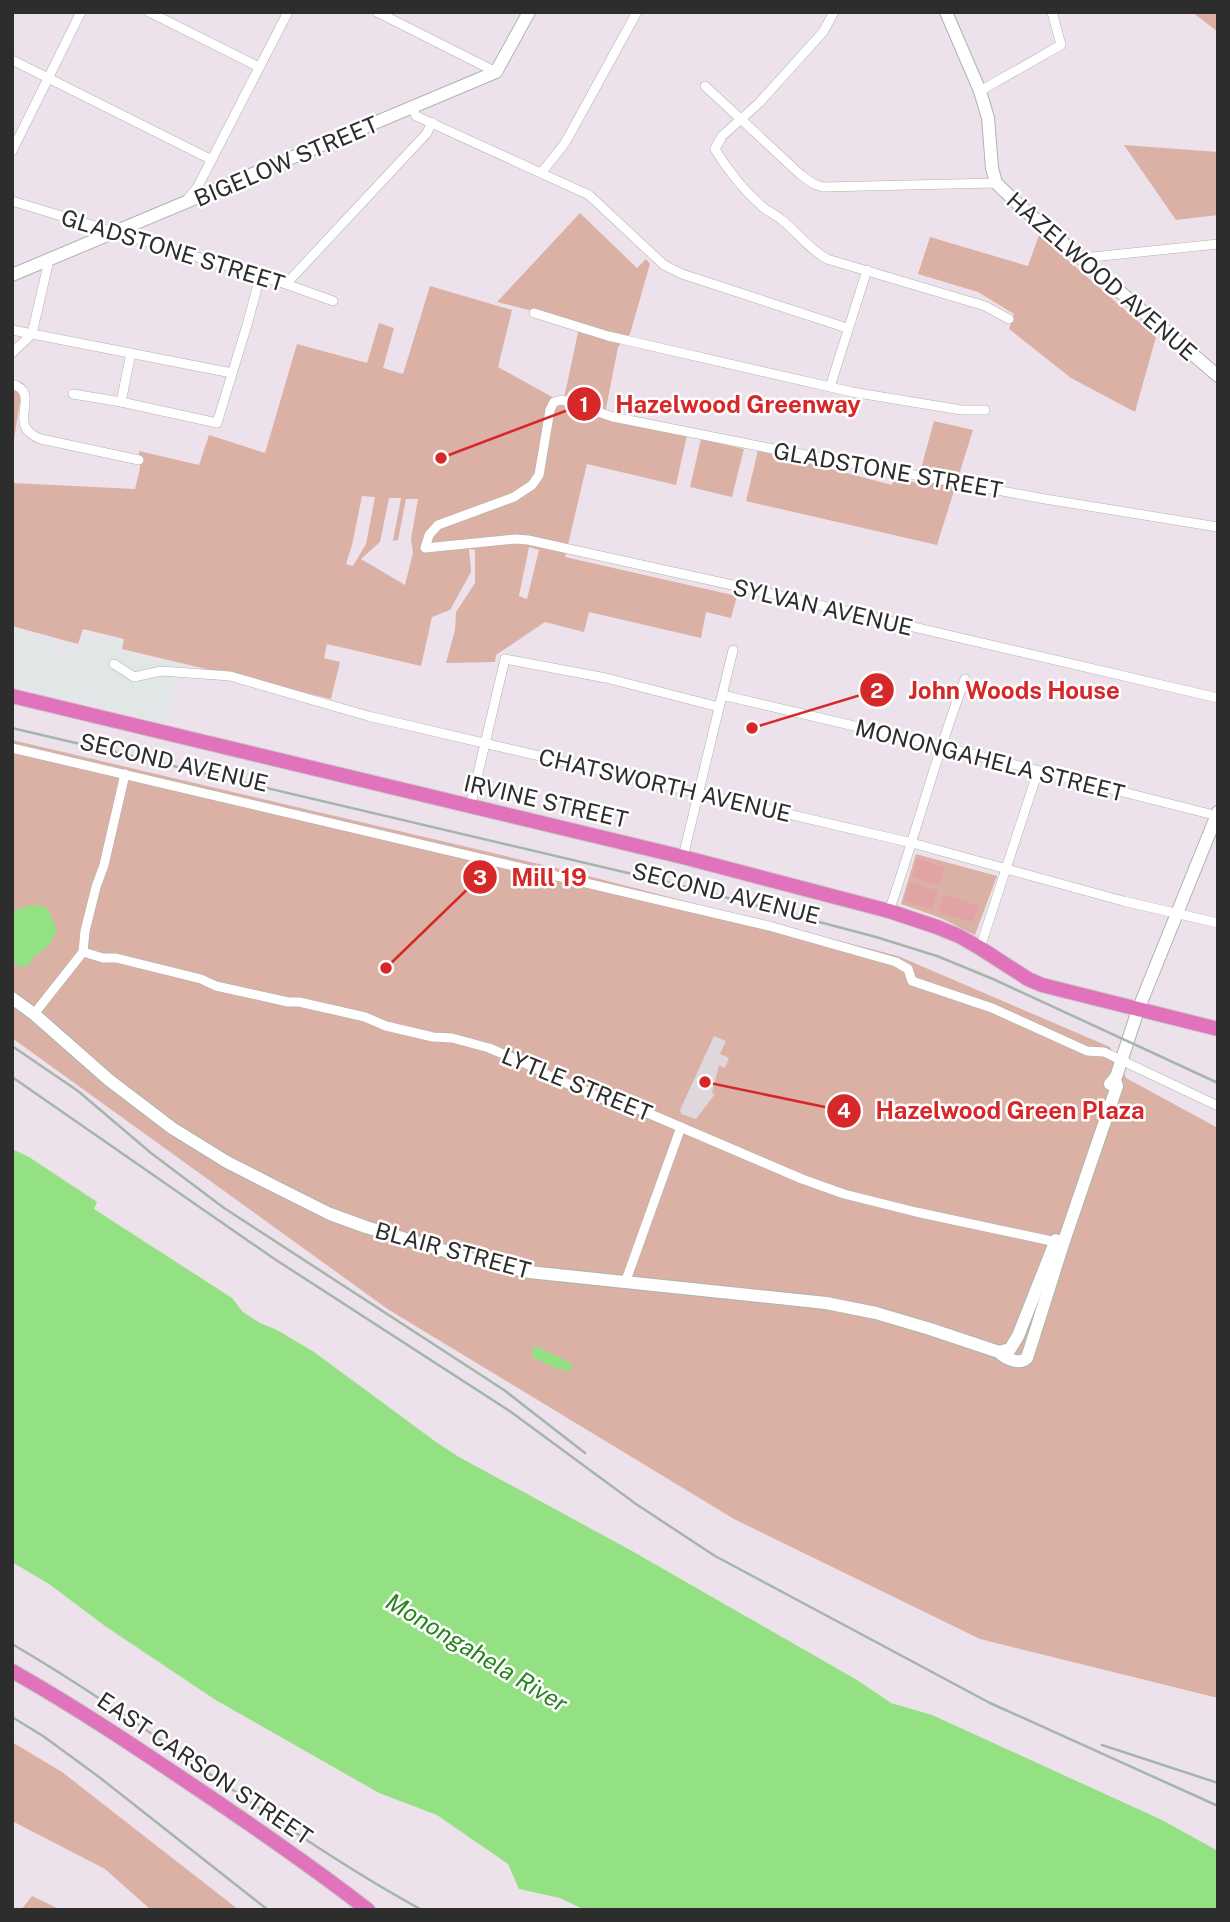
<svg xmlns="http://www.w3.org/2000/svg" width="1230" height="1922" font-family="'Public Sans',sans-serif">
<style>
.industrial{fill:#e1e7e6}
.green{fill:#dcb1a5;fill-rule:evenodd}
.pitch{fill:#e2a3a4}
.plaza{fill:#ded8dc}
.water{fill:#93e182}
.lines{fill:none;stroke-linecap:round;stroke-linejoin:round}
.street-casing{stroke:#abb4ae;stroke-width:10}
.secondary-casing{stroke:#abb4ae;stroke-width:14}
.primary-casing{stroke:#c8c8c8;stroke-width:16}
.street{stroke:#fff;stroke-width:9}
.secondary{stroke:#fff;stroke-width:12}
.primary{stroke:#e173bd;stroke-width:14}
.rail{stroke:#a5b5ab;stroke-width:2.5}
.labels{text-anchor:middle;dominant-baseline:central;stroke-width:5;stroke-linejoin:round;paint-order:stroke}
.street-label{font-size:23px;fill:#2d2d2d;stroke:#fff}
.water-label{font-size:24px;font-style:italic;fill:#27831d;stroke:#fff}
.leader{fill:none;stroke:#d62828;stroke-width:2.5}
.callout-dot{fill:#d62828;stroke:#fff;stroke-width:2.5}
.mark-label{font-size:21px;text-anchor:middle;font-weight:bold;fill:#fff}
.callout-label{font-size:24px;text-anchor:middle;font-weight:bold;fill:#d62828;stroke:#fff;stroke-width:5;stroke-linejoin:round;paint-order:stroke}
</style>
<rect width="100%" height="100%" fill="#ede2eb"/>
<path class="industrial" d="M 12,628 L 60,641 L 57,655 L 61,657 L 65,642 L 80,647 L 84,632 L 122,640 L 120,651 L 193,668 L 190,679 L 178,677 L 167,722 L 12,685 Z"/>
<g class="green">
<path d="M 1192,12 L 1218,12 L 1218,32 Z"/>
<path d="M 1124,145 L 1218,152 L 1218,215 L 1176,220 Z"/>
<path d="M 580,213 L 637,268 L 646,259 L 650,264 L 630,334 L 618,347 L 604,419 L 687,435 L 676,485 L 587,464 L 565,557 L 737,596 L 731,618 L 706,612 L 701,638 L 589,612 L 584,632 L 545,622 L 496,655 L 495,662 L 446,663 L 455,630 L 456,612 L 475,583 L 475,550 L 469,549 L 471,572 L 450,610 L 432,617 L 421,666 L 327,644 L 324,658 L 340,662 L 331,699 L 122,649 L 124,639 L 83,629 L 78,644 L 12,626 L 12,483 L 135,489 L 140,468 L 139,451 L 199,465 L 209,435 L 265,453 L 297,344 L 367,363 L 379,323 L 394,328 L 383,368 L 403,374 L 430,286 L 512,310 L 498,367 L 563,403 L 580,323 L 497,302 ZM 362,496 L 375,497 L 366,544 L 353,566 L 346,564 L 352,545 ZM 389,498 L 401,498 L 393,541 L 398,540 L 406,499 L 418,499 L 411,539 L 413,553 L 405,585 L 361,559 L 380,542 ZM 529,547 L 539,550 L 527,599 L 519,596 Z"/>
<path d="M 1039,235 L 1156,337 L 1135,412 L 1071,378 L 1009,329 L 1014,314 L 978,292 L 918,274 L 930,237 L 1028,266 Z"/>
<path d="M 12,380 L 23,383 L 12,452 Z"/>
<path d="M 934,421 L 973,430 L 937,545 L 746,501 L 758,450 L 892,485 L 894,477 L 917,483 Z"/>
<path d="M 701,439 L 744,449 L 732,497 L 690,487 Z"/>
<path d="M 12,740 L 569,871 L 898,956 L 1110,1047 L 1126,1078 L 1218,1128 L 1218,1698 L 980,1639 L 734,1519 L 389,1310 L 12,1038 Z"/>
<path d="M 916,854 L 997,876 L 975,935 L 941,918 L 901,904 Z"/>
<path d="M 12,1742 L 62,1772 L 239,1910 L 151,1910 L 105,1869 L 12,1821 Z"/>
<path d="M 32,1896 L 61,1910 L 21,1910 Z"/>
</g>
<g class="pitch">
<path d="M 918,858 L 945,867 L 939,886 L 912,877 Z"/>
<path d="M 910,882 L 938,891 L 932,910 L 904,901 Z"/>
<path d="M 945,895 L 977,905 L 979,908 L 973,921 L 971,922 L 940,912 L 939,909 L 943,896 Z"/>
</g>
<path class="plaza" d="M 714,1036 L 726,1041 L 720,1054 L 729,1058 L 725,1068 L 719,1065 L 712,1093 L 715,1094 L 696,1119 L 681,1114 L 680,1110 Z"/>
<g class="water">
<path d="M 40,905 L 48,909 L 57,930 C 53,940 45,952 35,955 L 28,966 L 20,967 L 12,962 L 12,911 L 28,906 Z"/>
<path d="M 12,1149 L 29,1157 L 97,1202 L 94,1209 L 232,1298 L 243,1312 L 260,1323 L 277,1330 L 314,1352 L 436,1442 L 459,1457 L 632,1551 L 857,1680 L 891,1703 L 932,1715 L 1162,1820 L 1218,1851 L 1218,1910 L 585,1910 L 560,1898 L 519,1889 L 508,1864 L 437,1815 L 379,1793 L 214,1699 L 105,1626 L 49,1584 L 12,1562 Z"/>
<path d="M 536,1346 L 569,1362 L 573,1367 L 570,1371 L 555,1368 L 532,1357 L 532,1349 Z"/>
</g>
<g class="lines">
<defs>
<g id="street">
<path d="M 149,12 L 259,67"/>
<path d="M 377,12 L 496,72"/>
<path d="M 834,12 L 823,32 L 759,103 L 722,136 L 715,149 C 728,171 744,191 764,208 C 769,212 776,215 782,220 C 798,233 809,249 827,259 L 985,306 L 1009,319"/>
<path d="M 12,60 L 210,159"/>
<path d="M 705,86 L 801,175 L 814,184 L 823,187 L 996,183"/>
<path d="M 980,91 L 1061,45 L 1052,12"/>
<path d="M 413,109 L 416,116 L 589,195 L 664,265 L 682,274 L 847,328"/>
<path d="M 12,151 L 81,12"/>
<path d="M 542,172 L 565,143 L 637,12"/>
<path d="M 187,200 L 197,188 L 288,12"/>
<path d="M 12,201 L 286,284 L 333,301"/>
<path d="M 1083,260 L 1092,257 L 1218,244"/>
<path d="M 286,284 L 427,133 L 432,122"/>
<path d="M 534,313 L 608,336 L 852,392 L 961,410 L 985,410"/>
<path d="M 12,330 L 232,373"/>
<path d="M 32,334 L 49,260"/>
<path d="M 12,353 L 32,334"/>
<path d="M 12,384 C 44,394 3,425 41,439 L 139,460"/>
<path d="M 830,387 L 867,270"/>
<path d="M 73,394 L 121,402 L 217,423 L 247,325 L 260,277"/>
<path d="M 121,402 L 131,353"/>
<path d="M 1218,527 L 1045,499 L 768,448 L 613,417 L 562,400 L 554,402 L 550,410 L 539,475 L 532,485 L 514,497 L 438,525 L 429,535 L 425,548 L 515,539 L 528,540 L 746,588 L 1218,698"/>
<path d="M 114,664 L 134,677 L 161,671 L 230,676 L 368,716 L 912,843 L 1123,901 L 1218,923"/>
<path d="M 722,695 L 940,746 L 1218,816"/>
<path d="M 12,748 L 769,926 L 896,962 L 908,969 L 912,981 L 992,1008 L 1087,1051 L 1104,1052 L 1218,1106"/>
<path d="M 470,807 L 505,659 L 606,678 L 719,707"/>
<path d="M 683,857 L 733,650"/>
<path d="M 889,911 C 916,834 936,755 965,679"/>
<path d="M 980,948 L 1038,771"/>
<path d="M 83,952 L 103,958 L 116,958 L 201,979 L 216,986 L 288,1002 L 299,1002 L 365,1017 L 386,1026 L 433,1037 L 452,1038 L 489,1048 L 534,1067 L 549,1076 L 614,1103 L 629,1105 L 802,1179 L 844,1194 L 916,1212 L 1061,1243"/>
<path d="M 34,1014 L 83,952 L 85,931 L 96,887 L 104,865 L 125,774"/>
<path d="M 625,1283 L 681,1127"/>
</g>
<g id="secondary">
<path d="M 946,12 L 980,91 L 988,118 L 992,168 L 996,183 L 1018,204 L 1218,376"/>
<path d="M 12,275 L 496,72 L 529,12"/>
<path d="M 12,998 L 34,1014 L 109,1080 L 172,1128 L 227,1162 L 278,1188 L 330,1214 L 366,1227 L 478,1261 L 529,1272 L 826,1303 L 876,1313 L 930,1329 L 999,1352 C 1006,1359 1019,1365 1027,1358 L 1063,1244 L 1117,1086 L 1115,1080"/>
<path d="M 1110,1084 L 1116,1077 L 1138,1010 L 1218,812"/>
<path d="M 999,1352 L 1010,1349 L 1018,1336 L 1056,1240"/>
</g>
<g id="primary">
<path d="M 12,696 L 683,857 L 889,911 L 937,927 L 959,936 L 980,948 L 1028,979 L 1042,985 L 1218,1029"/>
<path d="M 12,1671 C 76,1707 137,1748 198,1789 C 256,1828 313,1867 368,1910"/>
</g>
</defs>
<use href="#street" class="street-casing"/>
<use href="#secondary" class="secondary-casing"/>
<use href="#primary" class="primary-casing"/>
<use href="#street" class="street"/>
<use href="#secondary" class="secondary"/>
<use href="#primary" class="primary"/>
<g class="rail">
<path d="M 12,728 L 679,885 L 876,937 L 937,956 L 993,979 L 1218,1083"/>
<path d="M 12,1046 L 78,1091 L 151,1153 L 224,1208 L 504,1390 L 585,1453"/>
<path d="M 12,1077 L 273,1258 L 511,1412 L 636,1504 L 715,1556 L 990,1703 L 1218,1806"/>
<path d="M 12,1644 C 153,1726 279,1832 422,1910"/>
<path d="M 12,1717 L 43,1736 L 99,1777 L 268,1910"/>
<path d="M 1102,1745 L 1218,1783"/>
</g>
</g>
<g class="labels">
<g class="street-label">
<text transform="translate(286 161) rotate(-23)">BIGELOW STREET</text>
<text transform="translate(173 250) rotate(17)">GLADSTONE STREET</text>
<text transform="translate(1102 276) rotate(41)">HAZELWOOD AVENUE</text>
<text transform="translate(888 470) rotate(10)">GLADSTONE STREET</text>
<text transform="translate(823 607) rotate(13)">SYLVAN AVENUE</text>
<text transform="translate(990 760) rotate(14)">MONONGAHELA STREET</text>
<text transform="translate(174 762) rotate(13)">SECOND AVENUE</text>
<text transform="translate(665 785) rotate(13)">CHATSWORTH AVENUE</text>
<text transform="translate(546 801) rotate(13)">IRVINE STREET</text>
<text transform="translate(726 893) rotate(14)">SECOND AVENUE</text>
<text transform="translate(577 1084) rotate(22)">LYTLE STREET</text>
<text transform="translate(453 1250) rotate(15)">BLAIR STREET</text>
<text transform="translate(205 1768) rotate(34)">EAST CARSON STREET</text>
</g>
<g class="water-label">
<text transform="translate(477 1652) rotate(31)">Monongahela River</text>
</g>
</g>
<path class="leader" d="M441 458L584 404M752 728L877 690M386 968L480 877M705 1082L844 1111"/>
<g class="callout-dot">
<circle cx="441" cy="458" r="7"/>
<circle cx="752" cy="728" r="7"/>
<circle cx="386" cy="968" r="7"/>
<circle cx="705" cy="1082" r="7"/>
<circle cx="584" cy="404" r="18"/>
<circle cx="877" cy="690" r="18"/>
<circle cx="480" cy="877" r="18"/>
<circle cx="844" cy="1111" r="18"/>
</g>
<g class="mark-label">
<text x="584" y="412">1</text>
<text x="877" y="698">2</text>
<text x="480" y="885">3</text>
<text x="844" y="1118">4</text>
</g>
<g class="callout-label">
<text x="738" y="413">Hazelwood Greenway</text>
<text x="1014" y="699">John Woods House</text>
<text x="549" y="886">Mill 19</text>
<text x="1010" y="1119">Hazelwood Green Plaza</text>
</g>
<rect width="1230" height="1922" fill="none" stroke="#2d2d2d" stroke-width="28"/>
</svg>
